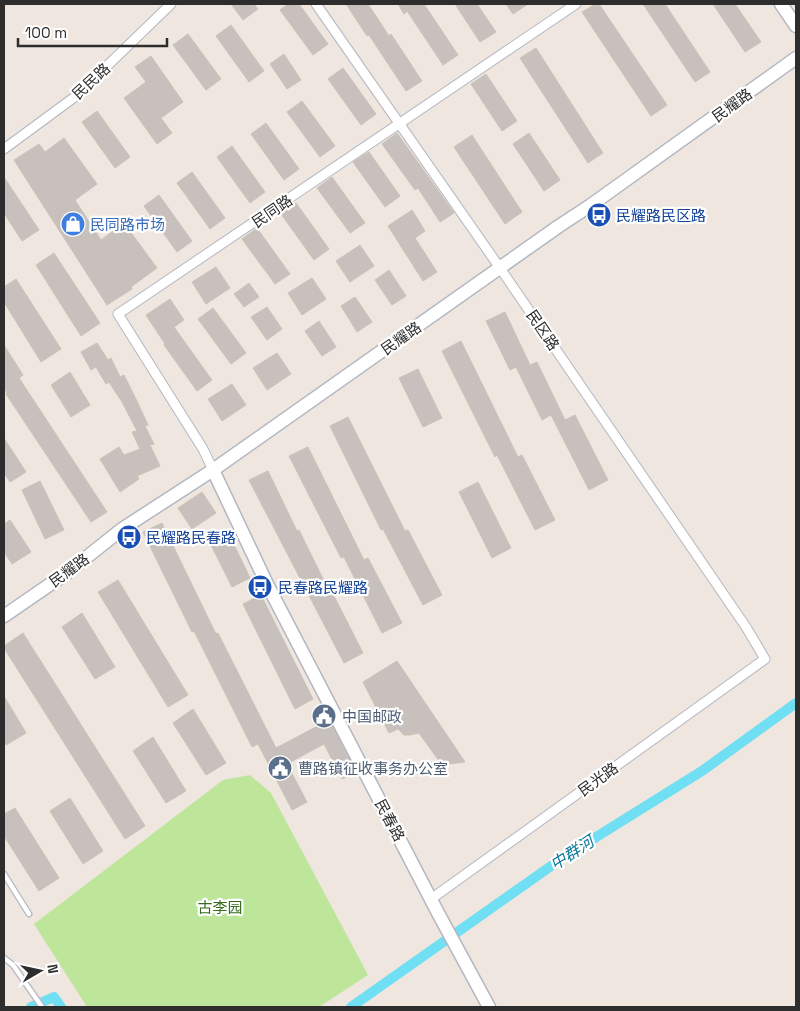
<svg xmlns="http://www.w3.org/2000/svg" width="800" height="1011" font-family="'Space Grotesk','Noto Sans SC',sans-serif">
<style>
.green{fill:#bde69b}
.lines{fill:none;stroke-linecap:round;stroke-linejoin:round}
.canal{stroke:#70dff3;stroke-width:10}
.building{fill:#c7c0bc;stroke:#cbc2b8}
.lane-casing{stroke:#b3b7c1;stroke-width:7}
.street-casing{stroke:#b3b7c1;stroke-width:11}
.secondary-casing{stroke:#b3b7c1;stroke-width:15}
.lane{stroke:#fff;stroke-width:4.5}
.street{stroke:#fff;stroke-width:9}
.secondary{stroke:#fff;stroke-width:12}
.labels{text-anchor:middle;dominant-baseline:central;stroke-width:4.5;stroke-linejoin:round;paint-order:stroke}
.street-label{font-size:15px;fill:#2d2d2d;stroke:#fff}
.transit-label{font-size:15px;fill:#164399;stroke:#fff;text-anchor:start}
.shop-label{font-size:15px;fill:#366cbe;stroke:#fff;text-anchor:start}
.service-label{font-size:15px;fill:#4e5e75;stroke:#fff;text-anchor:start}
.park-label{font-size:15px;fill:#346e19;stroke:#fff}
.water-label{font-size:16px;font-style:italic;fill:#0a7b9d;stroke:#fff}
</style>
<rect width="100%" height="100%" fill="#efe6df"/>
<path class="green" d="M 250,775 L 271,793 L 368,975 L 319,1007 L 87,1007 L 34,924 L 223,780 Z"/>
<g class="lines">
<g class="canal">
<path d="M 31,1007 L 54,997 L 61,1007"/>
<path d="M 351,1007 L 561,859 L 702,771 L 796,703"/>
</g>
</g>
<g class="building">
<path d="M 231,4 L 254,4 L 258,9 L 243,20 Z"/>
<path d="M 288,4 L 299,4 L 328,44 L 313,55 L 280,10 Z"/>
<path d="M 346,4 L 368,4 L 389,36 L 391,34 L 422,81 L 406,91 L 369,35 L 367,36 Z"/>
<path d="M 398,4 L 424,4 L 458,55 L 443,65 L 407,11 L 404,14 Z"/>
<path d="M 455,4 L 477,4 L 496,32 L 480,42 Z"/>
<path d="M 506,4 L 528,4 L 513,14 Z"/>
<path d="M 596,4 L 599,4 L 667,105 L 651,116 L 582,12 Z"/>
<path d="M 643,4 L 665,4 L 710,72 L 695,82 Z"/>
<path d="M 713,4 L 735,4 L 761,42 L 745,52 Z"/>
<path d="M 231,25 L 264,71 L 249,82 L 216,36 Z"/>
<path d="M 188,34 L 221,79 L 206,90 L 173,45 Z"/>
<path d="M 536,48 L 603,153 L 588,163 L 520,58 Z"/>
<path d="M 284,54 L 301,80 L 287,89 L 270,64 Z"/>
<path d="M 151,56 L 183,102 L 161,118 L 172,133 L 157,144 L 124,98 L 146,82 L 135,67 Z"/>
<path d="M 343,68 L 376,114 L 361,125 L 328,79 Z"/>
<path d="M 486,74 L 517,121 L 502,131 L 471,84 Z"/>
<path d="M 302,101 L 335,146 L 320,157 L 287,112 Z"/>
<path d="M 97,111 L 130,157 L 115,168 L 82,122 Z"/>
<path d="M 266,123 L 299,169 L 284,180 L 251,134 Z"/>
<path d="M 397,133 L 454,213 L 440,222 L 418,188 L 415,190 L 382,144 Z"/>
<path d="M 529,133 L 560,180 L 544,191 L 513,144 Z"/>
<path d="M 472,135 L 522,212 L 505,224 L 454,147 Z"/>
<path d="M 64,138 L 97,184 L 75,200 L 101,240 L 124,223 L 157,268 L 131,287 L 132,289 L 107,305 L 14,160 L 39,144 L 45,152 Z"/>
<path d="M 232,146 L 265,192 L 250,203 L 217,157 Z"/>
<path d="M 369,152 L 400,196 L 385,207 L 353,162 Z"/>
<path d="M 192,172 L 225,218 L 210,229 L 177,183 Z"/>
<path d="M 4,177 L 39,230 L 22,241 L 4,213 Z"/>
<path d="M 332,177 L 365,223 L 350,233 L 317,188 Z"/>
<path d="M 159,195 L 192,241 L 177,252 L 144,206 Z"/>
<path d="M 296,203 L 329,249 L 314,260 L 281,214 Z"/>
<path d="M 412,210 L 425,231 L 415,238 L 437,272 L 423,281 L 388,226 Z"/>
<path d="M 257,228 L 290,274 L 275,284 L 242,239 Z"/>
<path d="M 360,245 L 374,266 L 350,282 L 336,261 Z"/>
<path d="M 54,253 L 100,323 L 81,336 L 36,265 Z"/>
<path d="M 216,267 L 230,288 L 206,304 L 192,282 Z"/>
<path d="M 389,270 L 406,296 L 392,305 L 375,280 Z"/>
<path d="M 312,278 L 326,299 L 302,315 L 288,293 Z"/>
<path d="M 16,279 L 61,349 L 41,362 L 4,302 L 4,287 Z"/>
<path d="M 249,283 L 259,297 L 244,307 L 234,294 Z"/>
<path d="M 355,297 L 372,322 L 357,332 L 341,306 Z"/>
<path d="M 170,299 L 184,320 L 174,327 L 212,380 L 197,391 L 164,345 L 165,344 L 146,315 Z"/>
<path d="M 267,307 L 282,329 L 267,340 L 251,317 Z"/>
<path d="M 213,308 L 246,353 L 231,364 L 198,319 Z"/>
<path d="M 505,312 L 530,365 L 537,362 L 565,420 L 575,415 L 608,480 L 589,490 L 551,415 L 542,420 L 516,367 L 510,370 L 486,321 Z"/>
<path d="M 319,321 L 336,347 L 322,356 L 305,331 Z"/>
<path d="M 461,341 L 518,457 L 522,455 L 555,520 L 535,530 L 497,455 L 495,457 L 442,351 Z"/>
<path d="M 97,343 L 108,360 L 111,358 L 120,377 L 124,375 L 135,397 L 148,425 L 145,426 L 154,444 L 150,445 L 160,466 L 137,476 L 139,479 L 120,492 L 100,459 L 119,447 L 124,455 L 140,449 L 132,432 L 137,431 L 122,402 L 109,382 L 106,384 L 96,367 L 91,370 L 81,352 Z"/>
<path d="M 4,345 L 23,375 L 19,378 L 107,512 L 91,522 L 6,394 L 7,393 L 4,387 Z"/>
<path d="M 277,353 L 291,374 L 267,390 L 253,368 Z"/>
<path d="M 418,369 L 442,418 L 423,427 L 399,378 Z"/>
<path d="M 70,372 L 90,405 L 71,417 L 51,385 Z"/>
<path d="M 232,384 L 246,405 L 222,421 L 208,399 Z"/>
<path d="M 348,417 L 405,531 L 408,530 L 442,595 L 423,605 L 383,529 L 381,530 L 330,426 Z"/>
<path d="M 4,438 L 26,472 L 10,482 L 4,473 Z"/>
<path d="M 308,447 L 364,560 L 368,558 L 402,623 L 382,633 L 344,557 L 341,558 L 289,456 Z"/>
<path d="M 268,471 L 297,531 L 299,530 L 328,589 L 330,588 L 363,653 L 344,663 L 249,480 Z"/>
<path d="M 40,481 L 64,530 L 45,539 L 22,490 Z"/>
<path d="M 478,482 L 511,548 L 492,558 L 459,492 Z"/>
<path d="M 202,492 L 216,513 L 192,529 L 178,508 Z"/>
<path d="M 10,520 L 31,552 L 12,564 L 4,552 L 4,524 Z"/>
<path d="M 162,523 L 216,634 L 218,633 L 276,748 L 329,720 L 356,772 L 342,779 L 324,744 L 287,764 L 307,802 L 292,810 L 258,744 L 252,747 L 194,631 L 192,632 L 143,532 Z"/>
<path d="M 227,530 L 250,578 L 232,587 L 208,539 Z"/>
<path d="M 118,580 L 188,695 L 168,707 L 98,592 Z"/>
<path d="M 261,595 L 313,699 L 295,709 L 243,604 Z"/>
<path d="M 82,613 L 115,667 L 95,679 L 62,627 Z"/>
<path d="M 23,633 L 145,826 L 125,839 L 4,648 L 4,646 Z"/>
<path d="M 397,661 L 465,762 L 442,765 L 419,733 L 410,735 L 404,735 L 398,729 L 389,733 L 363,682 Z"/>
<path d="M 4,696 L 26,733 L 6,745 L 4,741 Z"/>
<path d="M 193,709 L 226,763 L 206,775 L 173,723 Z"/>
<path d="M 153,737 L 186,791 L 166,803 L 133,751 Z"/>
<path d="M 70,798 L 103,851 L 83,864 L 50,811 Z"/>
<path d="M 15,808 L 59,878 L 39,891 L 4,836 L 4,814 Z"/>
</g>
<g class="lines">
<defs>
<g id="lane">
<path d="M 4,874 L 29,914"/>
<path d="M 4,958 L 13,965 L 42,1007"/>
</g>
<g id="street">
<path d="M 316,4 L 500,268 L 746,627 L 765,659 L 431,899"/>
<path d="M 4,149 L 76,96 L 171,4"/>
<path d="M 213,470 L 203,449 L 118,314 L 576,4"/>
</g>
<g id="secondary">
<path d="M 781,4 L 796,26"/>
<path d="M 213,470 L 267,584 L 438,913 L 489,1007"/>
<path d="M 4,616 L 68,572 L 122,529 L 213,470 L 559,226 L 591,205 L 796,58"/>
</g>
</defs>
<use href="#lane" class="lane-casing"/>
<use href="#street" class="street-casing"/>
<use href="#secondary" class="secondary-casing"/>
<use href="#lane" class="lane"/>
<use href="#street" class="street"/>
<use href="#secondary" class="secondary"/>
</g>
<defs>
<symbol id="bus-disc" viewBox="-11 -11 22 22"><circle r="9.5" fill="#1a4fb4" stroke="#fff"/><path d="M-5-6H5V4H4V6H2V4H-2V6H-4V4H-5ZM-3.5-4V0h7V-4ZM-3.5 1.2v1.5H-2V1.2ZM2 1.2v1.5H3.5V1.2Z" fill="#fff"/></symbol>
<symbol id="shop-disc" viewBox="-11 -11 22 22"><circle r="9.5" fill="#3f7fe0" stroke="#fff"/><path d="M-5-2.5h2.3a2.7 3.5 0 0 1 5.4 0H5L5.5 6h-11ZM-1.5-2.5h3a1.5 2.3 0 0 0-3 0Z" fill="#fff"/></symbol>
<symbol id="civic-disc" viewBox="-11 -11 22 22"><circle r="9.5" fill="#5c6f8a" stroke="#fff"/><path d="M-.6-6.5H3V-4.5H.6V-3L4-1V1h2V6H-6V1h2V-1L-.6-3ZM-1.2 2.5V6h2.4V2.5Z" fill="#fff"/></symbol>
</defs>
<g fill-rule="evenodd">
<use href="#bus-disc" x="585" y="201" width="28" height="28"/>
<use href="#shop-disc" x="59" y="210" width="28" height="28"/>
<use href="#bus-disc" x="115" y="523" width="28" height="28"/>
<use href="#bus-disc" x="246" y="573" width="28" height="28"/>
<use href="#civic-disc" x="310" y="702" width="28" height="28"/>
<use href="#civic-disc" x="266" y="754" width="28" height="28"/>
</g>
<g class="labels">
<g class="street-label">
<text transform="translate(91 81) rotate(-43)">民民路</text>
<text transform="translate(732 105) rotate(-36)">民耀路</text>
<text transform="translate(272 211) rotate(-34)">民同路</text>
<text transform="translate(543 330) rotate(56)">民区路</text>
<text transform="translate(401 338) rotate(-35)">民耀路</text>
<text transform="translate(69 570) rotate(-36)">民耀路</text>
<text transform="translate(598 779) rotate(-36)">民光路</text>
<text transform="translate(390 820) rotate(62)">民春路</text>
</g>
<g class="transit-label">
<text x="616" y="215">民耀路民区路</text>
<text x="146" y="537">民耀路民春路</text>
<text x="278" y="587">民春路民耀路</text>
</g>
<g class="shop-label">
<text x="90" y="224">民同路市场</text>
</g>
<g class="service-label">
<text x="342" y="716">中国邮政</text>
<text x="298" y="768">曹路镇征收事务办公室</text>
</g>
<g class="park-label">
<text x="220" y="907">古李园</text>
</g>
<g class="water-label">
<text transform="translate(572 853) rotate(-33)">中群河</text>
</g>
</g>
<rect width="800" height="1011" fill="none" stroke="#2d2d2d" stroke-width="10"/>
<g transform="translate(40 971) rotate(81)" stroke="#ffffff" stroke-width="4" paint-order="stroke">
<path d="M0-4L9 19L0 12L-9 19Z" fill="#2d2d2d"/>
<text y="-8" font-size="14" font-weight="bold" text-anchor="middle" fill="#2d2d2d">N</text>
</g>
<path d="M18 38v8h149v-8" fill="none" stroke="#2d2d2d" stroke-width="2.5"/>
<text x="25" y="38" font-size="15" fill="#2d2d2d" stroke="#ffffff" stroke-width="4" paint-order="stroke">100 m</text>
</svg>
